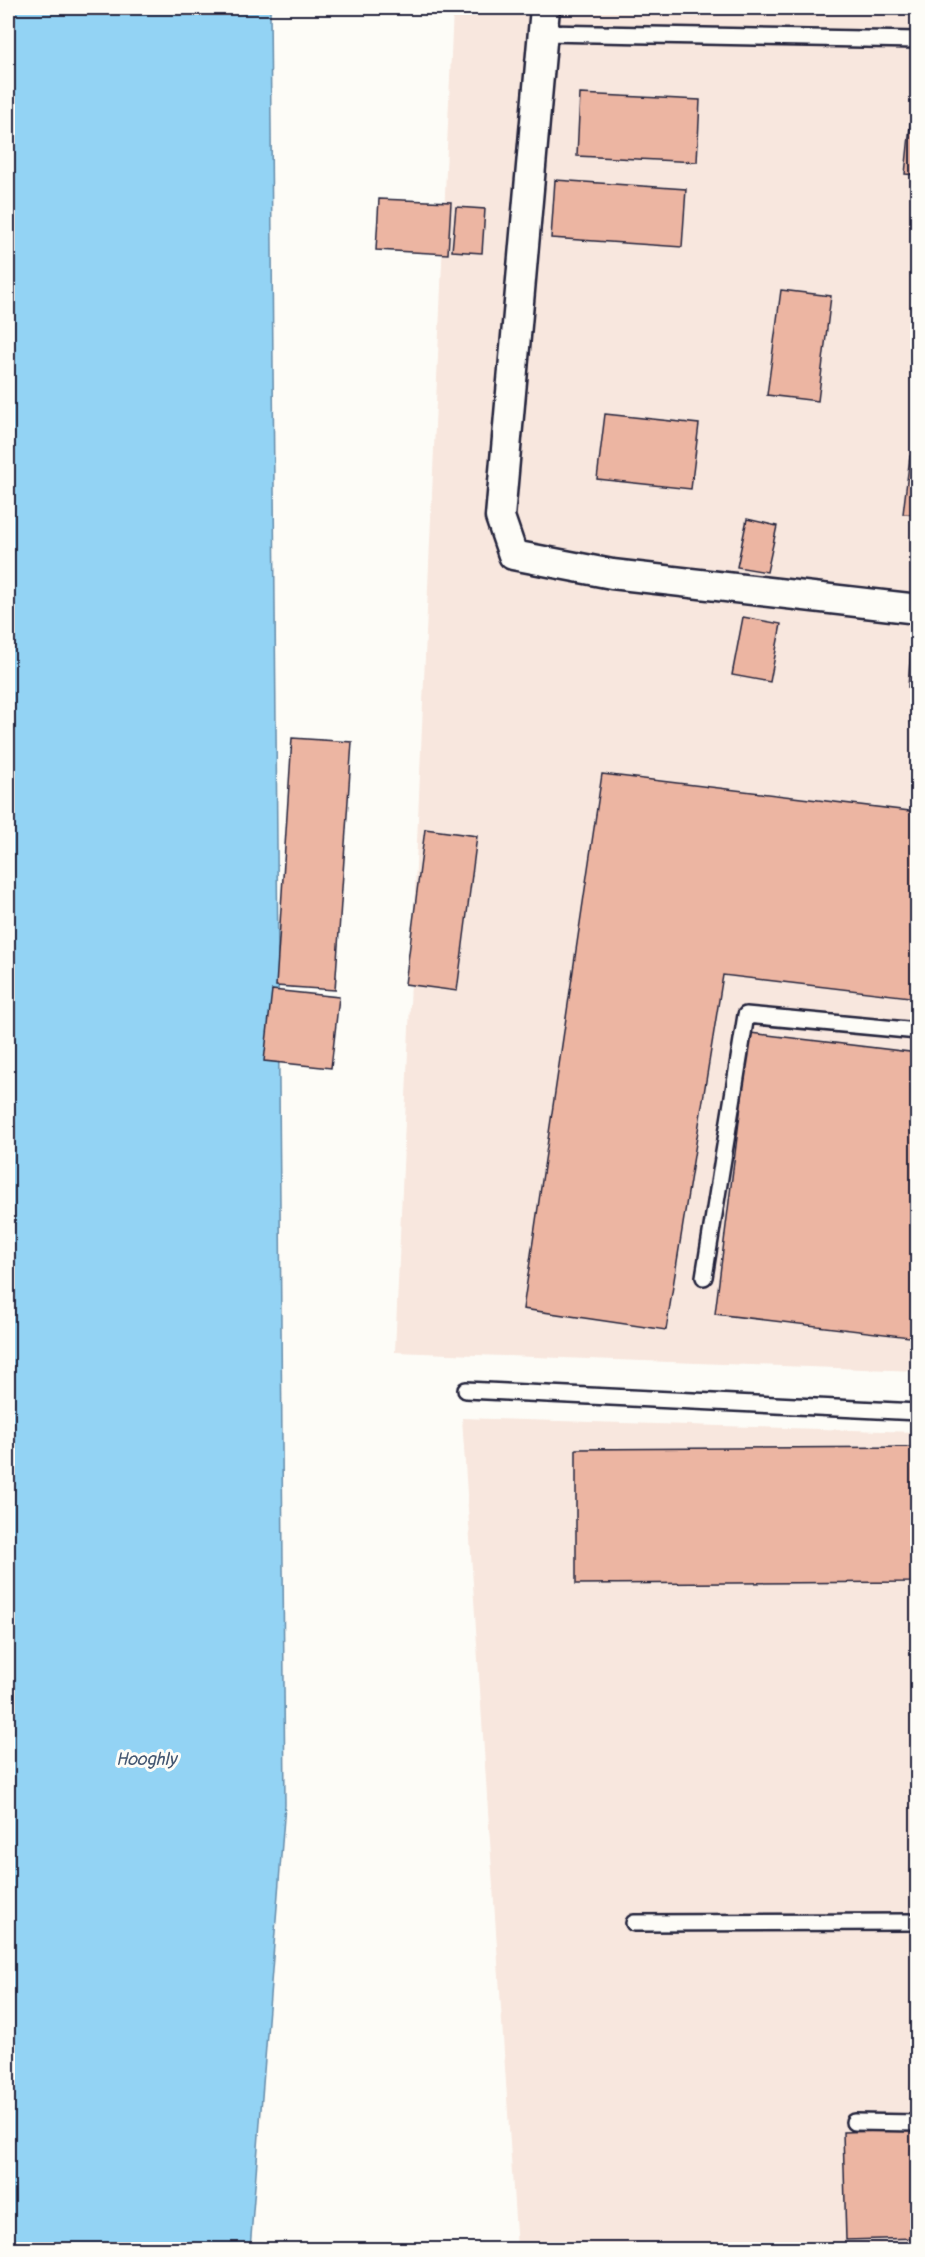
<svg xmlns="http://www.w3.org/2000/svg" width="925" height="2257" font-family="Pangolin,sans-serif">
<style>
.built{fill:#f8e7de}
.water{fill:#93d3f4;stroke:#668caa;stroke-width:1.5}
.building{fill:#ecb5a2;stroke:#22223b;stroke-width:1.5}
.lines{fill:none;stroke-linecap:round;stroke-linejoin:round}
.service-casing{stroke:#22223b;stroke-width:20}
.minor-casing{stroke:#22223b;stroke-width:33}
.service{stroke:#fdfcf7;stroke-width:15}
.minor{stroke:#fdfcf7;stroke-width:28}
.labels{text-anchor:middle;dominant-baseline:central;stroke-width:6;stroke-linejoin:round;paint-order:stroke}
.water-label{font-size:18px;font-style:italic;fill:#445772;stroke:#fdfcf7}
</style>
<rect width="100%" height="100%" fill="#fdfcf7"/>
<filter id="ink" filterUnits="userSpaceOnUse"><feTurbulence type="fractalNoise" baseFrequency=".0167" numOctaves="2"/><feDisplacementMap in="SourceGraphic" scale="12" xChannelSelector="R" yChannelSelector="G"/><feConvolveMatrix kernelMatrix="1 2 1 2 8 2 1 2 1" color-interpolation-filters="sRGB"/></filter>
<g filter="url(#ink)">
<g class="built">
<path d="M 453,8 L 917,8 L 917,1371 L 395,1352 Z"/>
<path d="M 462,1418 L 917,1432 L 917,2249 L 517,2249 Z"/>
</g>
<path class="water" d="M 8,8 L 270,8 L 285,1805 L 250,2249 L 8,2250 Z"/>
<g class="building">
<path d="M 660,8 L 765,8 L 765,13 Z"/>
<path d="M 915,79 L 918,79 L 918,175 L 905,174 Z"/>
<path d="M 580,94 L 700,100 L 697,162 L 577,156 Z"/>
<path d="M 555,180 L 686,189 L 682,247 L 551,238 Z"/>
<path d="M 379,199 L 451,202 L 448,254 L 376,250 Z"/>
<path d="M 456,207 L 485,209 L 482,253 L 452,251 Z"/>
<path d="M 781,290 L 831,296 L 818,401 L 767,395 Z"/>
<path d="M 605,414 L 699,424 L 691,489 L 597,479 Z"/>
<path d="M 910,456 L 918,457 L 918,515 L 903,514 Z"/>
<path d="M 747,519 L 777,526 L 767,572 L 737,567 Z"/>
<path d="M 743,617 L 781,624 L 770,682 L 732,675 Z"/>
<path d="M 912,633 L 918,633 L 918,688 L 908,687 Z"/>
<path d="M 292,738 L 352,742 L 335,990 L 276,986 Z"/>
<path d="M 602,774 L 918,812 L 918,998 L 723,975 L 666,1330 L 523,1309 Z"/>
<path d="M 425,829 L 477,836 L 457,991 L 405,984 Z"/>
<path d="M 272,990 L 339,997 L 331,1068 L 264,1061 Z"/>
<path d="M 750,1033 L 918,1053 L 918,1338 L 715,1314 Z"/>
<path d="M 918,1447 L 918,1582 L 576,1584 L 576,1449 Z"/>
<path d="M 918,2130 L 918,2238 L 846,2240 L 843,2132 Z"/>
</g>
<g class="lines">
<defs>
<g id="service">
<path d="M 543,33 L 918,40"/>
<path d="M 704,1277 L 746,1015 L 918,1031"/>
<path d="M 466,1390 L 918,1412"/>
<path d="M 634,1923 L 918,1922"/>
<path d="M 854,2122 L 918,2123"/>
</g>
<path id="minor" d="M 545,8 L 500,517 L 513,555 L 612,574 L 918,609"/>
</defs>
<use href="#service" class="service-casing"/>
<use href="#minor" class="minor-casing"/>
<use href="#service" class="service"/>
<use href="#minor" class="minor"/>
</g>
</g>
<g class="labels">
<g class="water-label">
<text x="146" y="1759">Hooghly</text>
</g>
</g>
<rect width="925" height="2257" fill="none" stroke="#fdfcf7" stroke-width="30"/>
<rect x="15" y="15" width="895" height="2227" fill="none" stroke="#22223b" stroke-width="2" filter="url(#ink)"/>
</svg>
